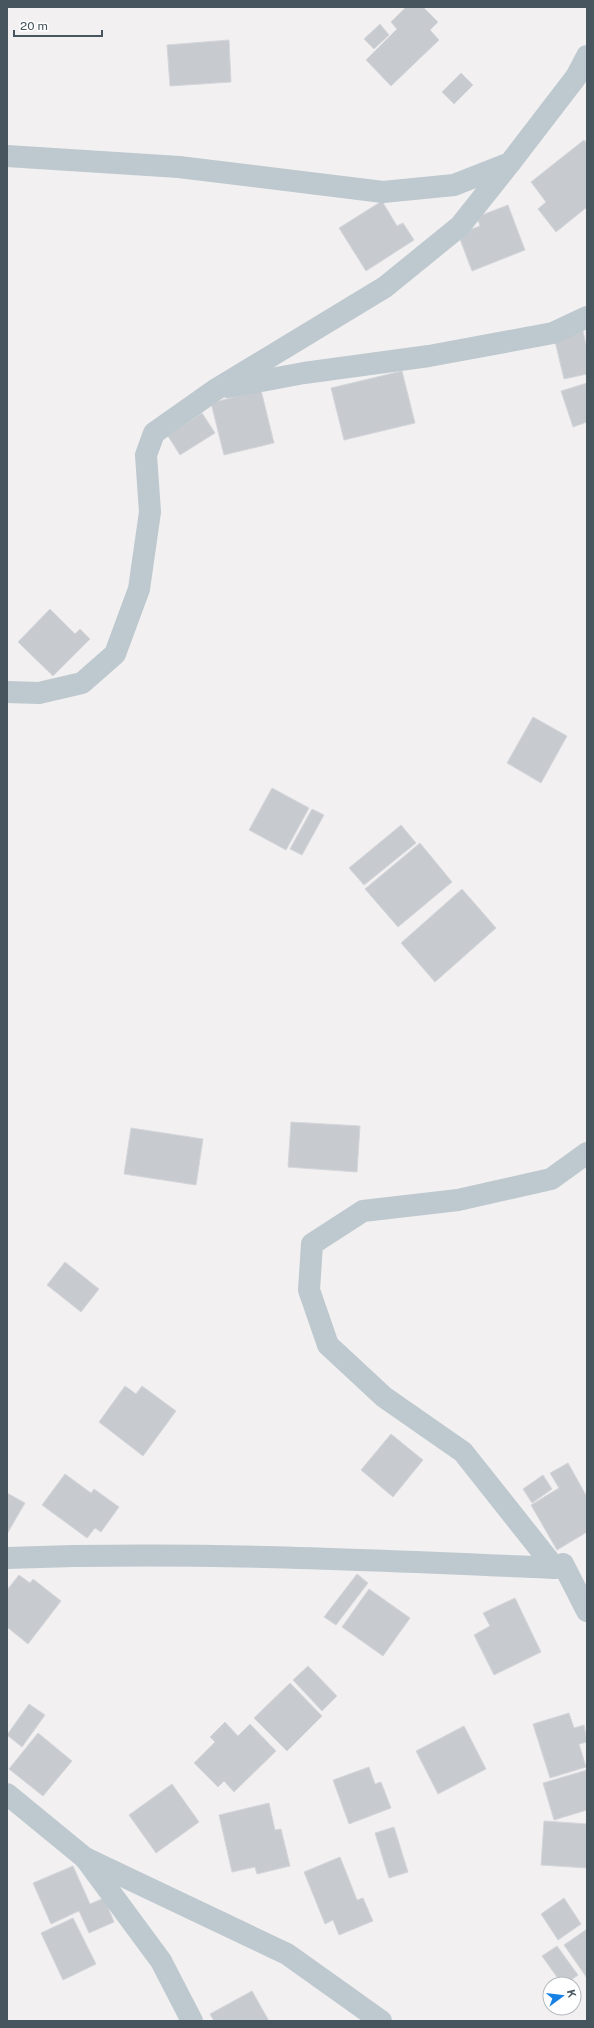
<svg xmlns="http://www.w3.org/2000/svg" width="594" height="2028" font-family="'Public Sans',sans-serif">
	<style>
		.building { fill: #c7cbcf; stroke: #d4d6db }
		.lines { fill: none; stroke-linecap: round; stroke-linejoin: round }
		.minor { stroke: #bdc8cf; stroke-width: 22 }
	</style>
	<rect width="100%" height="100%" fill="#f2f0f0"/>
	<g class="building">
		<path d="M406,7H423L438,22L430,30L439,40L391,86L366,60L397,29L391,22Z"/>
		<path d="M380,24L389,35L374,49L364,39Z"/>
		<path d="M229,40L231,82L170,86L167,45Z"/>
		<path d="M461,73L473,85L454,104L442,92Z"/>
		<path d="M584,140L587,144V207L556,232L538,209L546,202L531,182Z"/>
		<path d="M382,201L397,226L403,223L414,240L366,271L339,228Z"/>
		<path d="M508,205L525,250L472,271L458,234L480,226L477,217Z"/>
		<path d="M583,331L587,349V374L564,379L554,337Z"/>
		<path d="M402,371L415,423L344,440L331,388Z"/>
		<path d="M587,383V422L573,427L561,391Z"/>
		<path d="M261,390L274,443L224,455L211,403Z"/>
		<path d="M202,413L215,433L180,455L168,436Z"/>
		<path d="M50,609L75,634L80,629L90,639L53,676L18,642Z"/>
		<path d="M533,717L567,736L541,783L507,763Z"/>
		<path d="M272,788L309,808L286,850L249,830Z"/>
		<path d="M312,809L324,815L302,855L290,849Z"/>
		<path d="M401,825L416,843L364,885L349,868Z"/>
		<path d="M420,843L452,882L398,927L365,889Z"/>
		<path d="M462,889L496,928L435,982L401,943Z"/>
		<path d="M291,1122L360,1126L357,1172L288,1167Z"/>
		<path d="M131,1128L203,1139L196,1185L124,1174Z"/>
		<path d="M65,1262L99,1289L81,1312L47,1285Z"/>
		<path d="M125,1386L136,1394L142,1386L176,1411L143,1456L99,1422Z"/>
		<path d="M391,1434L423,1460L393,1497L361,1470Z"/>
		<path d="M568,1463L587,1497V1532L557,1550L531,1505L559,1488L550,1473Z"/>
		<path d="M65,1474L91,1493L94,1489L119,1507L101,1532L95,1528L87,1538L42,1505Z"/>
		<path d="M543,1475L552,1489L532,1503L523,1489Z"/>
		<path d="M7,1493L25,1503L7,1534Z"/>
		<path d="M357,1574L368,1583L336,1625L324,1617Z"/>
		<path d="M19,1575L30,1583L33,1579L61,1601L28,1644L7,1627V1590Z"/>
		<path d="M369,1589L410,1618L383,1656L342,1627Z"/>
		<path d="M515,1598L541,1652L494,1675L474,1635L490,1626L483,1613Z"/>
		<path d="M308,1666L337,1696L322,1711L293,1680Z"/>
		<path d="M290,1683L322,1716L287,1751L254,1718Z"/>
		<path d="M29,1704L45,1715L22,1747L7,1735Z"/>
		<path d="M569,1713L574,1728L584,1725L587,1742L579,1744L586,1767L550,1778L533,1724Z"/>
		<path d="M225,1722L238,1736L250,1724L276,1751L234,1792L224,1781L218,1787L194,1763L215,1742L210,1737Z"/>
		<path d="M464,1726L486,1769L438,1794L416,1751Z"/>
		<path d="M38,1733L72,1761L43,1796L9,1769Z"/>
		<path d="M369,1767L375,1784L381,1782L391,1808L349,1824L333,1780Z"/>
		<path d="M587,1770V1810L554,1820L543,1783Z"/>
		<path d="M172,1784L199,1822L156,1853L129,1815Z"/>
		<path d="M269,1803L275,1830L281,1829L290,1866L257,1874L255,1867L232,1872L219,1815Z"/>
		<path d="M544,1821L587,1824V1868L541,1865Z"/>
		<path d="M394,1827L408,1872L389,1878L375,1833Z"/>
		<path d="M340,1857L357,1900L363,1898L373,1921L339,1935L333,1920L325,1924L304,1872Z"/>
		<path d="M73,1866L90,1904L104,1898L114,1922L89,1933L79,1911L51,1924L33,1883Z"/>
		<path d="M564,1898L581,1924L558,1940L541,1914Z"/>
		<path d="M73,1918L96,1964L63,1980L41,1933Z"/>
		<path d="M587,1929V1978L564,1945Z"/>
		<path d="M557,1946L578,1975L566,1984H562L542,1956Z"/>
		<path d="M252,1991L269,2021H214L210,2014Z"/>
	</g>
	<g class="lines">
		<g class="minor">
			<path d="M7,156L179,167L383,192L454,185L510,163L576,77L587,56"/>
			<path d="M228,387L304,373L429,356L553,333L587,317"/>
			<path d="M7,692L39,693L82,683L115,654L139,589L150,512L146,455L154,433L215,390L385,287L460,226L510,163"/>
			<path d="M587,1153L551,1179L458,1200L363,1211L312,1244L309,1290L328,1345L384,1397L463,1452L555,1568L563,1564L587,1611"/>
			<path d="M7,1558C189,1551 372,1560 555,1568"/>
			<path d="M7,1794L85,1858L161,1961L192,2021"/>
			<path d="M85,1858L287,1954L381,2021"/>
		</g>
	</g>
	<rect width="594" height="2028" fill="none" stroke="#47555e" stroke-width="16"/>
	<g transform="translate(562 1996) rotate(75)"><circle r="19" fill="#ffffff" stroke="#b5bbbf"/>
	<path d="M0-3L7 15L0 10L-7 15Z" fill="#1781e5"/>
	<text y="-6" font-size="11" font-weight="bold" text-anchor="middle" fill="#47555e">K</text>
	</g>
	<path d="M14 30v6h88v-6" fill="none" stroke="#47555e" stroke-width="2"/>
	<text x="20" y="30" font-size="12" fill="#47555e" stroke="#ffffff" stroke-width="3" paint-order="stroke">20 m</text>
</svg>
